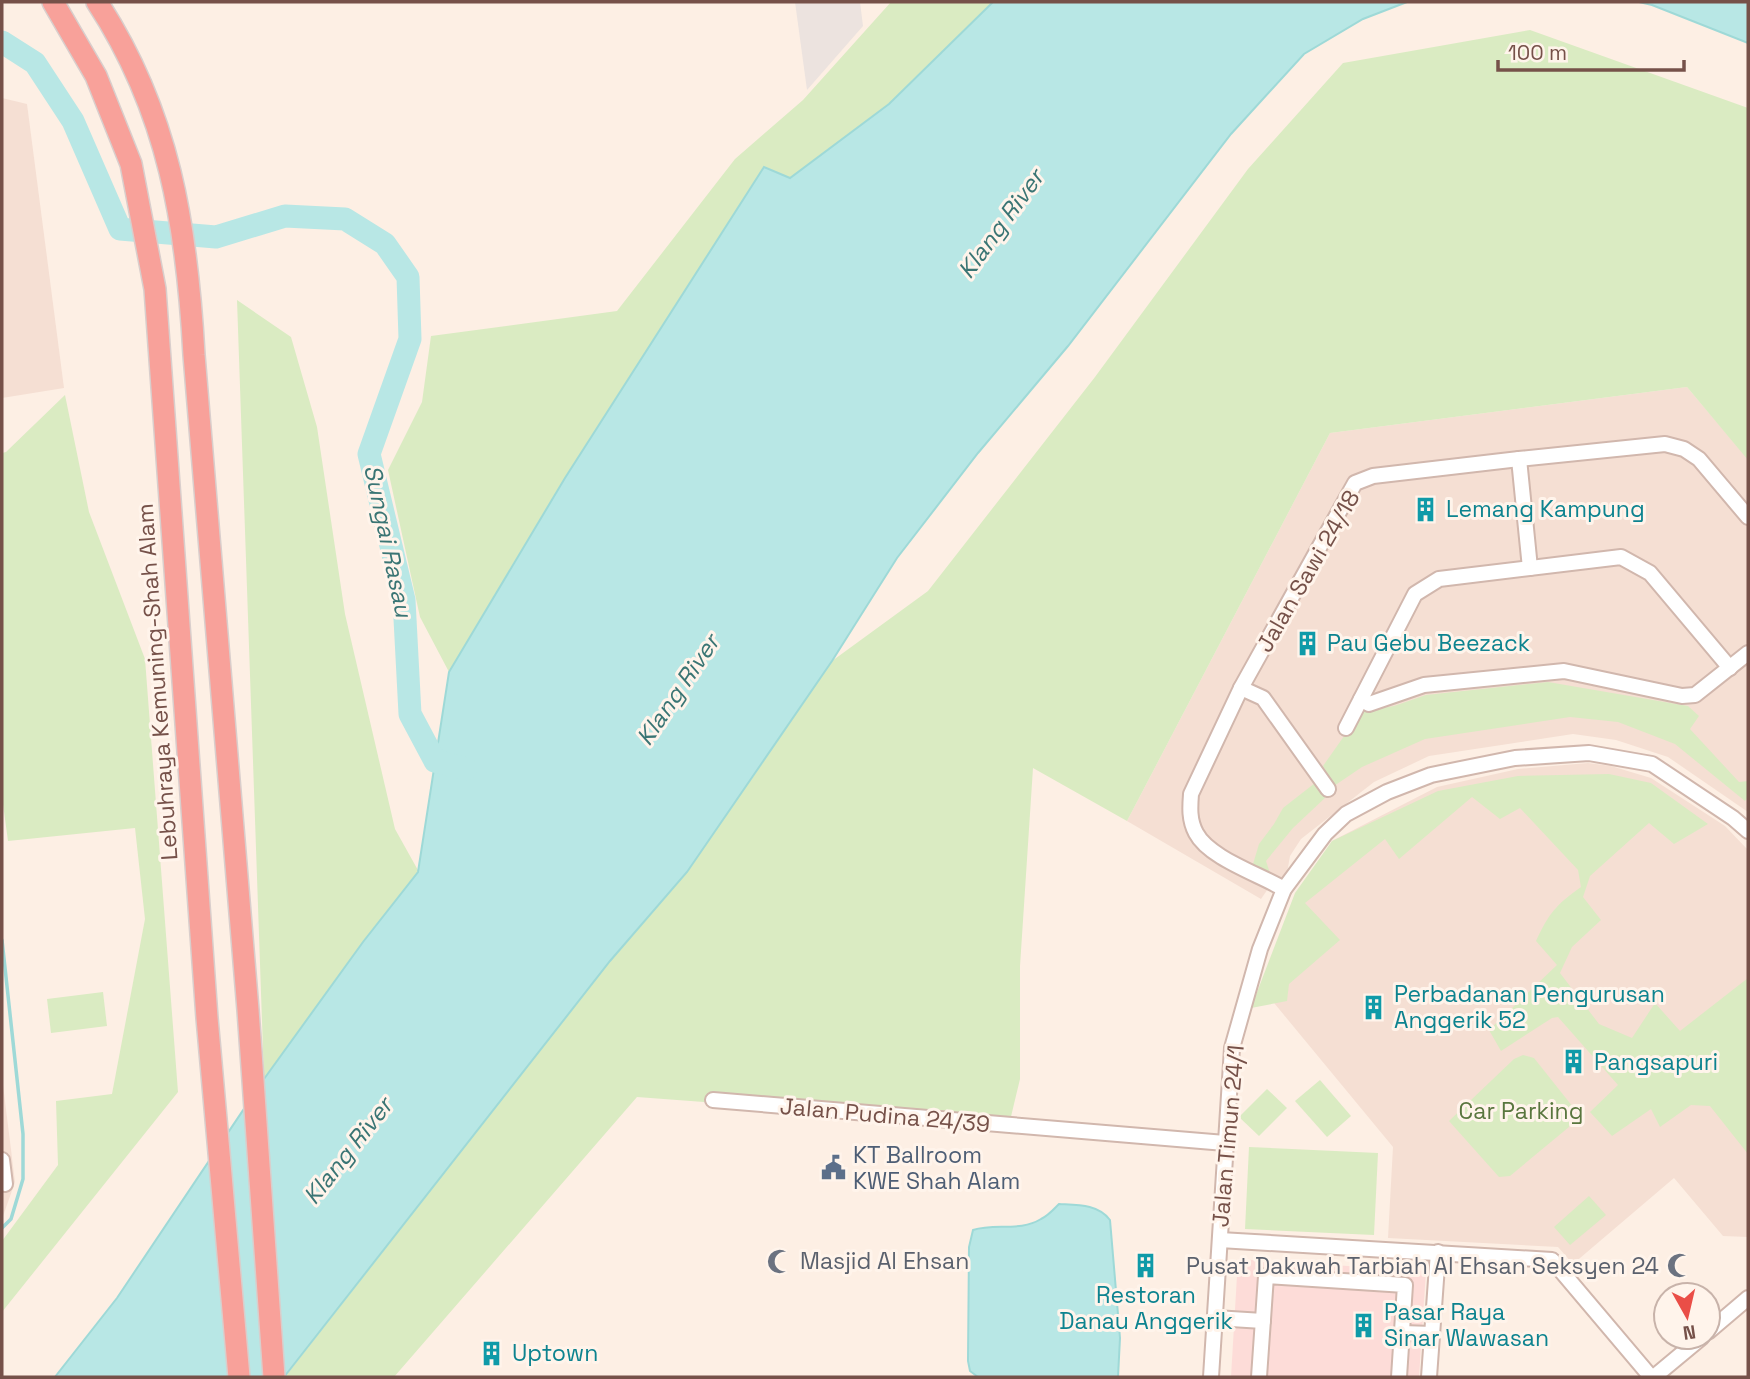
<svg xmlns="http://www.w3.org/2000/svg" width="1750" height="1379" font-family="'Space Grotesk',sans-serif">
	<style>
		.residential { fill: #f5dfd3 }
		.commercial { fill: #fddcd8 }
		.industrial { fill: #ece3df }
		.green { fill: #daebc2 }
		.water { fill: #b8e7e5; stroke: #9ed9d7; stroke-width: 2 }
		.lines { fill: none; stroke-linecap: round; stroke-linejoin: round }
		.stream { stroke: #9ed9d7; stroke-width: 3.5 }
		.river { stroke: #b8e7e5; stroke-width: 23 }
		.minor-casing { stroke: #d1b7ad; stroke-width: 18 }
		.highway-casing { stroke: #d9cecc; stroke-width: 24 }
		.minor { stroke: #fff; stroke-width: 14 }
		.highway { stroke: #f8a19a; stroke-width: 21 }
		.labels { text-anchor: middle; stroke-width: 6; stroke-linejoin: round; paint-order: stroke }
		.culture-label { font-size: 23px; fill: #0d838f; stroke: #fff4eb; text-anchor: start }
		.street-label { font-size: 23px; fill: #765149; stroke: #fff4eb }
		.park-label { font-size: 23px; fill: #59763e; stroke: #fff4eb }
		.service-label { font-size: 23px; fill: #4e5e75; stroke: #fff4eb; text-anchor: start }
		.worship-label { font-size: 23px; fill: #5b616d; stroke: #fff4eb; text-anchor: start }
		.water-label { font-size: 24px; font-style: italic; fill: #3a7574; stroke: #fff4eb }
	</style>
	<rect width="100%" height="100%" fill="#fdefe4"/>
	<g class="residential">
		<path d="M2,98L27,104L64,388L2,398Z"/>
		<path d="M1687,387L1748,459V812L1668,757L1616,740L1573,734L1429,756L1374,782L1301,839L1290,856L1284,889L1272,883L1261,899L1127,821L1330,433Z"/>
		<path d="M1588,763L1611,766L1651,778L1725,826L1748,850V1237L1723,1236L1674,1178L1573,1264L1558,1247L1388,1238L1393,1147L1260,986L1332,841L1437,787L1518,769Z"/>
		<path d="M2,1077L15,1182L2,1219Z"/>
	</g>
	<path class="commercial" d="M1238,1259L1426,1271L1419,1377H1231Z"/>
	<path class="industrial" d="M795,2H860L863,26L807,90Z"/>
	<g class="green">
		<path d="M891,2H993L889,104L790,178L764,168L565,478L449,672L420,617L388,470L422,402L431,336L617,311L735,159L803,100Z"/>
		<path d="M1530,30L1748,108V460L1687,387L1330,433L1127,821L1033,768L1020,966V1079L1009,1125L637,1097L394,1377H285L751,780L832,661L928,591L1095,377L1248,169L1343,63Z"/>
		<path d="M237,300L291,337L317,427L345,614L395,829L419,872L363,942L264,1079Z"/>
		<path d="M65,395L89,512L145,659L178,1092L2,1312V1241L58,1165L56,1101L112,1094L145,919L135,828L8,841L2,797V453L6,452Z"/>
		<path d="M1548,682L1688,706L1699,716L1690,729L1739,782L1748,781V797L1745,801L1675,744L1618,722L1570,717L1425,739L1362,767L1334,786L1323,766L1361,712L1394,706L1426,695Z"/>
		<path d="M1609,774L1651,783L1708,824L1674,844L1649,823L1590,876L1583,897L1601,920L1572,947L1560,973L1599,1024L1632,1038L1655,1003L1680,1031L1748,978V1154L1710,1106L1691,1105L1660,1127L1651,1109L1612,1136L1590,1112L1618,1085L1558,1017L1552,1018L1501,1051L1489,1030L1557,965L1536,941C1549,913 1556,905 1581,887L1578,870L1520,808L1500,819L1472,797L1399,859L1385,839L1305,903L1340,940L1289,984L1287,1001L1251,1008L1295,893L1332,841L1438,791L1518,776Z"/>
		<path d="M1315,783L1326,797L1293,828L1266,861L1271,876L1253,864L1259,844L1274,824L1283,808Z"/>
		<path d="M103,992L107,1026L51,1033L47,999Z"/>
		<path d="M1523,1055L1534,1058L1573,1107L1572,1118L1569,1127L1510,1176L1499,1177L1449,1121L1514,1059Z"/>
		<path d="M1320,1080L1351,1116L1327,1137L1295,1101Z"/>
		<path d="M1267,1089L1287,1108L1259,1136L1239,1117Z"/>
		<path d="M1249,1147L1378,1153L1374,1235L1245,1229Z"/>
		<path d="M1589,1196L1606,1215L1570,1245L1554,1227Z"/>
	</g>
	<g class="water">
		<path d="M993,2H1407L1363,19L1304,54L1231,134L1068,346L978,453L897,558L832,661L687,872L610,961L284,1377H55L117,1298L264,1079L363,942L418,872L449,672L565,478L764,167L790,178L889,104Z"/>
		<path d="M1639,2H1748V43L1652,5Z"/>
		<path d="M1059,1204C1077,1205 1098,1204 1110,1220L1120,1338L1118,1377H978L970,1371L968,1361L969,1247L973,1230C995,1223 1020,1232 1041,1219C1048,1216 1054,1209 1059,1204Z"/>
	</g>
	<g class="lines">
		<path class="stream" d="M2,940L23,1134V1179L11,1219L2,1228"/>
		<path class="river" d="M2,42L35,63L73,121L120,229L216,237L285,216L345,219L385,244L408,277L410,339L369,454L404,600L410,714L435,761L466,769"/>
		<defs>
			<g id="minor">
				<path d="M1519,459L1530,568"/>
				<path d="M1241,688L1263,698L1328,789"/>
				<path d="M1361,699L1369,704L1424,685L1564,671L1682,696L1695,695L1748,653"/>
				<path d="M1346,728L1415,594L1439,579L1621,557L1650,573L1730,668"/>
				<path d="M1284,889C1259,874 1209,858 1196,833C1189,820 1190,807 1191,794L1241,688L1355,483L1373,476L1519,459L1665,444L1684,449L1699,459L1748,517"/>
				<path d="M713,1100L1225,1143"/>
				<path d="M2,1160L5,1184"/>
				<path d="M1220,1240L1552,1260L1651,1377"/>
				<path d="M1215,1318L1263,1321"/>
				<path d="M1708,1332L1748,1298"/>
				<path d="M1402,1333L1432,1334"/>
				<path d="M1211,1377L1232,1048L1260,949L1284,889L1325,834L1346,814L1387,792L1431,775L1515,758L1589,753L1652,764L1733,818L1748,831"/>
				<path d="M1259,1377L1266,1276L1405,1285L1399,1377"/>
				<path d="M1429,1377L1438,1252"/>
				<path d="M1654,1377L1702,1337"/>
			</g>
			<g id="highway">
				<path d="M53,2L96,76L131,164L155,289L207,1018L239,1377"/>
				<path d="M97,2C169,112 187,226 194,355L248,1010L274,1377"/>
			</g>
		</defs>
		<use href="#minor" class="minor-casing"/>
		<use href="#highway" class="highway-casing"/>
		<use href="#minor" class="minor"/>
		<use href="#highway" class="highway"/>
	</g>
	<defs>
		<symbol id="building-bare" viewBox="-9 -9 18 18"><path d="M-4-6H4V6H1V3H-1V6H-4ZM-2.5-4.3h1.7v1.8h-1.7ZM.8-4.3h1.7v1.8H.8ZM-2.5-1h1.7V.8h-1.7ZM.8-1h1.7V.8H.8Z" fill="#0f9aa8" stroke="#fff4eb" stroke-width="2.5" paint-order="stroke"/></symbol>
		<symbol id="civic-bare" viewBox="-9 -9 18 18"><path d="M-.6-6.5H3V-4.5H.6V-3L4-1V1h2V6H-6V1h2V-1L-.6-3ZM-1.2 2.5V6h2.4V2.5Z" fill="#5c6f8a" stroke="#fff4eb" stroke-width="2.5" paint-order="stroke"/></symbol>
		<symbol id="mosque-bare" viewBox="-9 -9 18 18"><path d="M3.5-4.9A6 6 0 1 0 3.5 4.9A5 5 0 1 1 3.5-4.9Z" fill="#6b7280" stroke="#fff4eb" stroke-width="2.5" paint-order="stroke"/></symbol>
	</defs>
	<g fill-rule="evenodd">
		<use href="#building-bare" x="1408" y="492" width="35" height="35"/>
		<use href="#building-bare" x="1290" y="626" width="35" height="35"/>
		<use href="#building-bare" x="1356" y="990" width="35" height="35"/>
		<use href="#building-bare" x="1556" y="1044" width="35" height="35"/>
		<use href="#civic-bare" x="816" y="1150" width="35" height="35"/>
		<use href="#mosque-bare" x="762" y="1244" width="35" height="35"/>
		<use href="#building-bare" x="1128" y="1248" width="35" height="35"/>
		<use href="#mosque-bare" x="1662" y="1248" width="35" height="35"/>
		<use href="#building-bare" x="1346" y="1308" width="35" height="35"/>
		<use href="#building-bare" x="474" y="1336" width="35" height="35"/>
	</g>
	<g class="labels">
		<g class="culture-label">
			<text x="1446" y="517">Lemang Kampung</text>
			<text x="1327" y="651">Pau Gebu Beezack</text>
			<text x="1394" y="1002">Perbadanan Pengurusan<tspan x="1394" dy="26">Anggerik 52</tspan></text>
			<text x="1594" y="1070">Pangsapuri</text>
			<text x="1146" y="1303" text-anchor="middle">Restoran<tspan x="1146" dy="26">Danau Anggerik</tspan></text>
			<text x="1384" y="1320">Pasar Raya<tspan x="1384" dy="26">Sinar Wawasan</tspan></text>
			<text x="512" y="1361">Uptown</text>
		</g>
		<g class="street-label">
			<text transform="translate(1308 571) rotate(-60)" y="8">Jalan Sawi 24/18</text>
			<text transform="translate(157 682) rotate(-94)" y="8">Lebuhraya Kemuning-Shah Alam</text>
			<text transform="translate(885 1115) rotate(5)" y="8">Jalan Pudina 24/39</text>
			<text transform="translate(1228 1136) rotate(-85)" y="8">Jalan Timun 24/1</text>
		</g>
		<g class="park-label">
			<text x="1521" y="1119">Car Parking</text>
		</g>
		<g class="service-label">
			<text x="853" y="1163">KT Ballroom<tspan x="853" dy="26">KWE Shah Alam</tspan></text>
		</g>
		<g class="worship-label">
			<text x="800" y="1269">Masjid Al Ehsan</text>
			<text x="1659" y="1274" text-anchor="end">Pusat Dakwah Tarbiah Al Ehsan Seksyen 24</text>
		</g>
		<g class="water-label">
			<text transform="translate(1001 224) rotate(-54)" y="8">Klang River</text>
			<text transform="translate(388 541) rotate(78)" y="8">Sungai Rasau</text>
			<text transform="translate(678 690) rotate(-56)" y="8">Klang River</text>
			<text transform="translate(348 1151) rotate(-52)" y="8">Klang River</text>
		</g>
	</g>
	<rect width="1750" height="1379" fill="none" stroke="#765149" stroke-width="7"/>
	<g transform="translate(1687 1316) rotate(172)"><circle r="33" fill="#fff4eb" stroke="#c8b3aa" stroke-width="2"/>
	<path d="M0-5L12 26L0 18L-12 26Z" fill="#ea4e47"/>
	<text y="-10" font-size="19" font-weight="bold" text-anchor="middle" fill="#765149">N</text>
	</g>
	<path d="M1498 60v10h186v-10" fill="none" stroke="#765149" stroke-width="3.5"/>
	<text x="1508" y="60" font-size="21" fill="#765149" stroke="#fff4eb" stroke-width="5" paint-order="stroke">100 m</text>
</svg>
